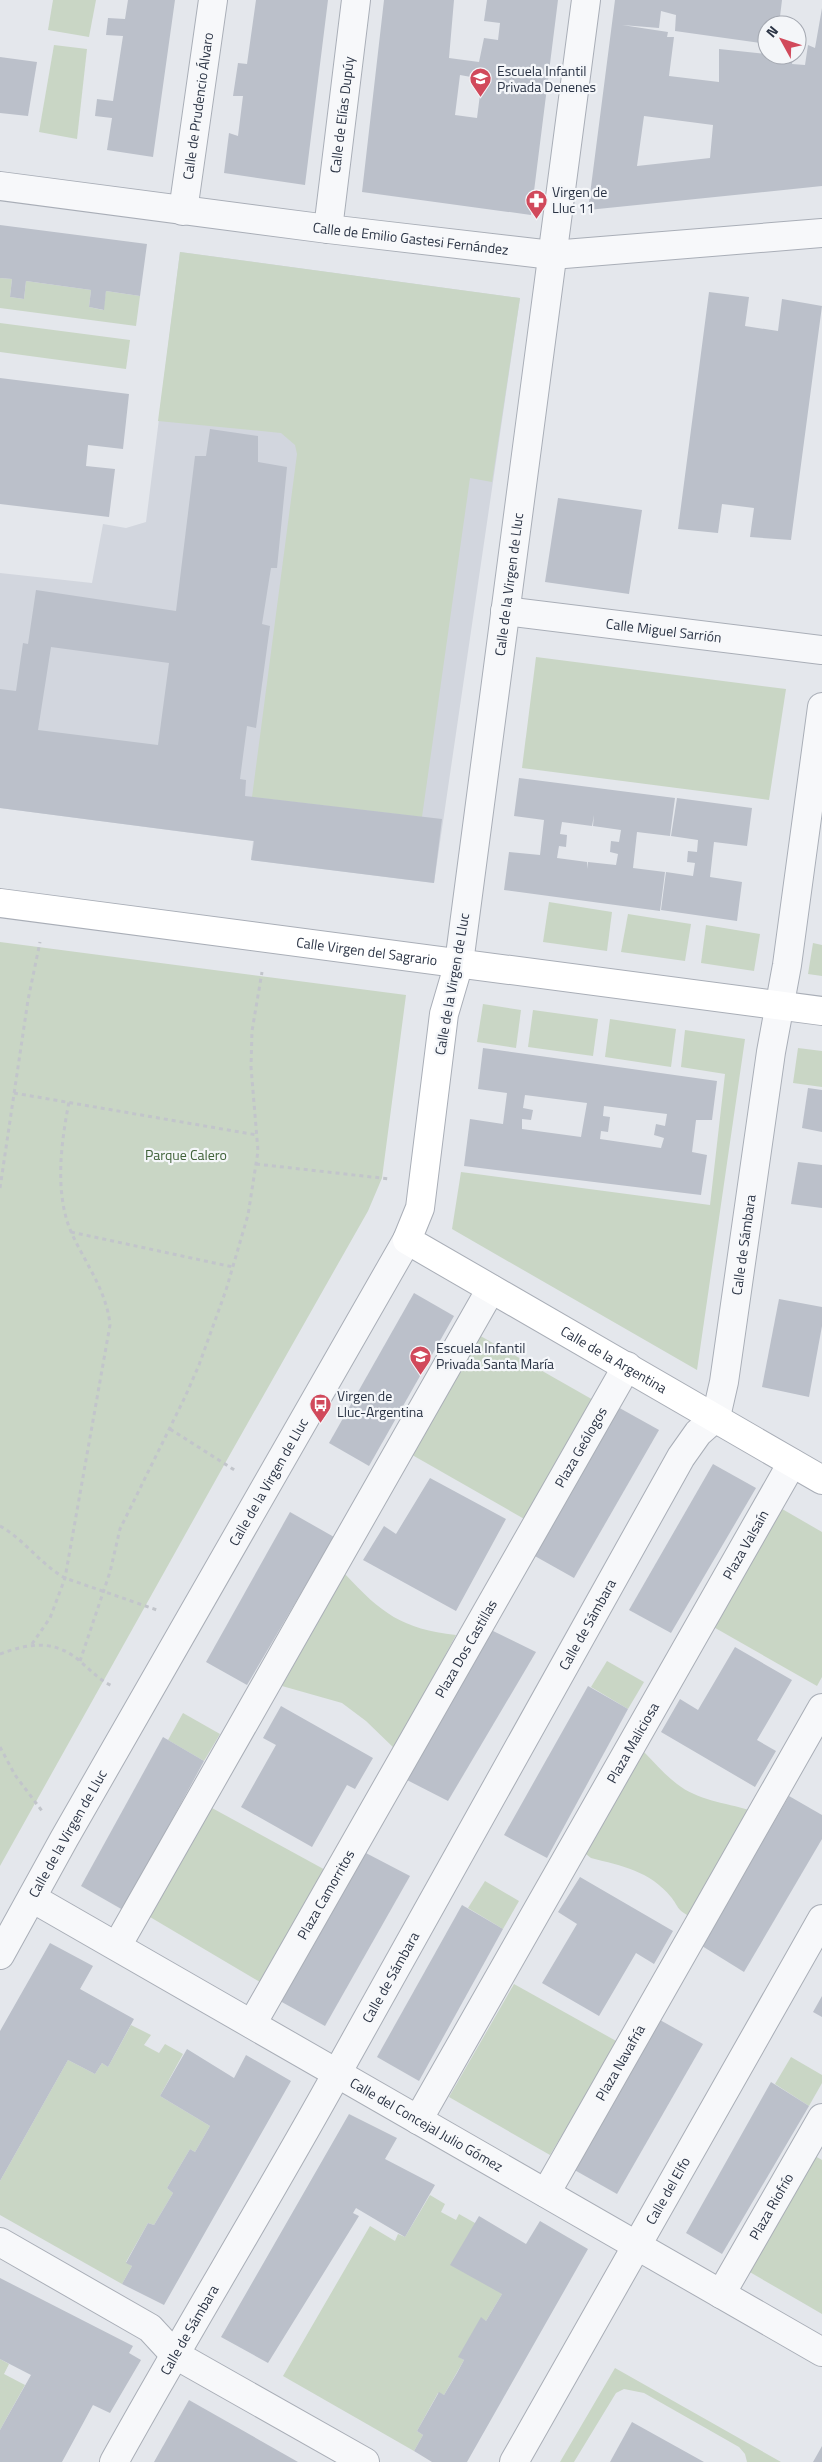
<svg xmlns="http://www.w3.org/2000/svg" width="822" height="2462" font-family="'Titillium Web',sans-serif">
	<style>
		.built { fill: #d2d6de }
		.green { fill: #c9d6c5 }
		.building { fill: #bbc0ca; fill-rule: evenodd }
		.lines { fill: none; stroke-linecap: round; stroke-linejoin: round }
		.street-casing { stroke: #a9aeb7; stroke-width: 30 }
		.secondary-casing { stroke: #a9aeb7; stroke-width: 30 }
		.path { stroke: #c2c5cb; stroke-width: 3; stroke-dasharray: 4 4; stroke-linecap: butt }
		.street { stroke: #f7f8fa; stroke-width: 28 }
		.secondary { stroke: #fff; stroke-width: 28 }
		.labels { text-anchor: middle; stroke-width: 4.5; stroke-linejoin: round; paint-order: stroke }
		.poi-label { font-size: 14px; fill: #2b3445; stroke: #f4f6f9; text-anchor: start }
		.street-label { font-size: 14px; fill: #2b3445; stroke: #f4f6f9 }
		.park-label { font-size: 14px; fill: #3f6138; stroke: #f4f6f9 }
	</style>
	<rect width="100%" height="100%" fill="#e4e7ec"/>
	<path class="built" d="M180,252L520,298L434,883L251,860L253,841L0,808V573L92,583L103,524L126,528L146,522Z"/>
	<g class="green">
		<path d="M53,0H96L89,37L48,30Z"/>
		<path d="M54,45L87,49L77,139L39,132Z"/>
		<path d="M180,252L520,298L492,482L470,478L422,817L252,797L297,454L295,445L281,433L158,421Z"/>
		<path d="M0,278L12,279L10,297L24,299L26,281L91,290L89,307L103,310L106,291L140,296L136,326L0,308Z"/>
		<path d="M0,323L130,340L126,369L0,352Z"/>
		<path d="M536,657L786,689L769,800L522,768Z"/>
		<path d="M549,902L612,912L607,951L543,942Z"/>
		<path d="M628,914L691,924L685,961L621,952Z"/>
		<path d="M706,925L760,934L754,971L701,963Z"/>
		<path d="M0,942L406,995L382,1178L368,1211L228,1458L0,1866Z"/>
		<path d="M813,943L822,945V976L808,974Z"/>
		<path d="M483,1004L521,1010L516,1048L477,1042Z"/>
		<path d="M533,1010L598,1019L593,1056L528,1047Z"/>
		<path d="M610,1019L676,1029L671,1067L605,1057Z"/>
		<path d="M685,1030L745,1039L697,1370L452,1229L461,1172L710,1205L725,1074L681,1067Z"/>
		<path d="M798,1048L822,1051V1087L793,1083Z"/>
		<path d="M477,1334L595,1401L526,1520L407,1452Z"/>
		<path d="M777,1506L822,1532V1677L817,1686L710,1625Z"/>
		<path d="M345,1574C381,1613 402,1629 456,1635L395,1749L366,1721L342,1703L282,1686Z"/>
		<path d="M607,1661L644,1682L628,1709L591,1687Z"/>
		<path d="M183,1713L220,1734L204,1761L168,1740Z"/>
		<path d="M644,1752C655,1763 665,1775 677,1784C697,1800 726,1803 749,1810L689,1916C676,1909 679,1907 671,1897C650,1871 622,1866 591,1858L586,1854Z"/>
		<path d="M212,1808L329,1872L265,1985L150,1917Z"/>
		<path d="M485,1881L519,1901L503,1929L468,1908Z"/>
		<path d="M514,1984L618,2042L550,2155L449,2097Z"/>
		<path d="M131,2025L151,2035L144,2045L159,2053L165,2044L183,2054L160,2096L210,2126L195,2152L190,2149L167,2188L173,2193L154,2225L148,2223L126,2262L132,2266L122,2284L0,2215V2181L68,2060L95,2074L102,2063L108,2067Z"/>
		<path d="M791,2057L822,2075V2083L809,2106L775,2084Z"/>
		<path d="M815,2156L822,2160V2314L748,2271Z"/>
		<path d="M430,2195L445,2204L441,2212L456,2220L459,2214L475,2223L502,2294L486,2321L481,2318L459,2357L464,2360L444,2395L438,2393L417,2431L423,2435L414,2451L283,2376L370,2226L395,2241L398,2234L405,2237Z"/>
		<path d="M0,2359L9,2364L4,2374L25,2385L0,2430Z"/>
		<path d="M615,2368L781,2462H747L745,2454L739,2447L644,2393L624,2389L616,2393L574,2462H560Z"/>
	</g>
	<g class="building">
		<path d="M128,0H175L153,157L107,150L112,118L95,116L97,99L113,101L123,36L106,35L108,18L125,19Z"/>
		<path d="M256,0H328L305,185L224,173L229,133L238,136L243,96H233L238,63L247,64Z"/>
		<path d="M384,0H454L449,58L479,62L484,38L498,40L500,23L484,21L487,0H558L531,215L362,192ZM460,75L482,79L477,118L455,115Z"/>
		<path d="M615,0H782L779,25H767V44L675,31L676,15L661,11L659,28L622,25L668,32L667,37H674L669,76L719,82V49L793,57L792,64L805,65L808,45L815,48L822,8V186L588,210ZM644,116L713,125L710,158L637,166Z"/>
		<path d="M0,57L37,62L28,116L0,113Z"/>
		<path d="M0,225L147,244L140,296L106,291L104,310L89,307L91,290L26,281L24,299L10,297L12,279L0,278Z"/>
		<path d="M709,292L749,297L745,326L778,331L782,299L822,306L791,540L750,537L754,508L722,504L718,533L678,529Z"/>
		<path d="M0,378L129,394L123,449L88,445L86,466L115,469L109,517L0,504Z"/>
		<path d="M210,429L258,436V462L287,467L277,568H271L262,624L270,626L256,728L247,726L240,779L246,780L245,796L442,819L434,883L251,860L254,841L0,808V689L16,691L23,643L28,644L36,590L176,611L195,456H206ZM51,647L169,663L158,745L38,730Z"/>
		<path d="M558,498L642,510L629,594L545,582Z"/>
		<path d="M519,778L675,798L670,836L637,832L633,868L665,872L660,911L504,890L509,852L540,855L544,820L514,816ZM594,815L593,826L621,830L619,842L611,841L610,852L618,854L616,865L588,862L587,869V862L557,858L559,846L566,847L567,835L560,834L562,822L592,826Z"/>
		<path d="M677,798L752,808L747,846L714,842L710,877L742,882L737,921L661,910L666,872L693,876L695,863L687,862L688,851L697,852L698,840L671,836Z"/>
		<path d="M483,1048L717,1081L712,1120H696L692,1152L707,1155L701,1195L464,1166L470,1119L503,1124L507,1093L478,1089ZM525,1095L587,1103L581,1137L522,1129V1119L531,1120L533,1110L523,1108ZM604,1106L667,1114L665,1126L656,1124L654,1135L664,1138L661,1148L600,1139L601,1131L608,1132L610,1117L603,1116Z"/>
		<path d="M808,1088L822,1090V1132L802,1128Z"/>
		<path d="M798,1162L822,1165V1208L791,1204Z"/>
		<path d="M414,1293L454,1316L369,1466L329,1443Z"/>
		<path d="M779,1299L822,1307V1326L809,1397L762,1387Z"/>
		<path d="M616,1406L659,1430L574,1578L533,1555Z"/>
		<path d="M713,1464L756,1488L671,1633L629,1610Z"/>
		<path d="M430,1478L506,1519L456,1611L363,1560L384,1526L396,1534Z"/>
		<path d="M290,1512L334,1537L247,1685L206,1662Z"/>
		<path d="M489,1629L536,1652L448,1801L405,1779Z"/>
		<path d="M735,1647L792,1680L757,1740L776,1751L755,1787L661,1732L680,1699L698,1710Z"/>
		<path d="M588,1686L628,1709L547,1858L504,1835Z"/>
		<path d="M281,1706L373,1758L355,1789L347,1785L312,1847L241,1807L276,1745L263,1738Z"/>
		<path d="M163,1737L204,1761L123,1910L81,1886Z"/>
		<path d="M789,1796L822,1815V1839L744,1972L702,1946Z"/>
		<path d="M364,1852L410,1876L325,2026L280,2001Z"/>
		<path d="M580,1877L673,1931L654,1964L636,1953L599,2016L542,1983L577,1924L558,1912Z"/>
		<path d="M462,1905L503,1929L419,2081L377,2057Z"/>
		<path d="M50,1943L93,1966L80,1989L134,2019L108,2067L102,2063L95,2074L68,2060L0,2181V2031Z"/>
		<path d="M822,1996V2017L813,2012Z"/>
		<path d="M660,2020L703,2044L617,2194L571,2168Z"/>
		<path d="M187,2049L234,2078L246,2055L291,2081L164,2305L122,2284L132,2266L126,2263L148,2223L154,2225L173,2193L167,2188L190,2149L195,2152L210,2126L160,2096Z"/>
		<path d="M771,2082L809,2106L722,2254L686,2233Z"/>
		<path d="M349,2114L397,2138L385,2159L435,2185L405,2237L356,2208L353,2213L359,2216L268,2363L221,2337Z"/>
		<path d="M479,2216L526,2244L540,2221L588,2249L467,2462H432L414,2451L423,2435L417,2431L439,2392L444,2395L457,2373L464,2360L458,2357L481,2317L486,2321L502,2294L450,2265Z"/>
		<path d="M0,2278L133,2346L129,2353L141,2360L110,2413L93,2405L62,2462H0V2430L31,2375L0,2359Z"/>
		<path d="M189,2400L298,2462H154Z"/>
		<path d="M632,2422L704,2462H610Z"/>
		<path d="M822,2446V2462H813Z"/>
	</g>
	<g class="lines">
		<defs>
			<g id="street">
				<path id="s1" d="M0,186L328,229L552,255L822,233"/>
				<path id="s2" d="M183,211L213,0"/>
				<path id="s3" d="M328,229L356,0"/>
				<path id="s4" d="M505,611L822,650"/>
				<path id="s5" d="M459,963L586,0"/>
				<path id="s6" d="M32,1898L822,2352"/>
				<path d="M117,1946L491,1289"/>
				<path id="s7" d="M0,1955L64,1839L407,1240"/>
				<path id="s8" d="M252,2024L627,1366"/>
				<path id="s9" d="M418,2120L792,1463"/>
				<path id="s10" d="M546,2193L822,1708"/>
				<path d="M0,2242L150,2328L174,2354L365,2462"/>
				<path id="s11" d="M721,2294L822,2118"/>
				<path id="s12" d="M114,2462C186,2332 264,2205 336,2075C451,1869 566,1663 681,1457L698,1433L716,1417L724,1382L771,1052L787,965L822,707"/>
				<path id="s13" d="M514,2462L822,1919"/>
			</g>
			<g id="secondary">
				<path id="s14" d="M0,903L822,1011"/>
				<path id="s15" d="M459,963L444,1014L420,1208L407,1240L822,1480"/>
			</g>
		</defs>
		<use href="#street" class="street-casing"/>
		<use href="#secondary" class="secondary-casing"/>
		<g class="path">
			<path d="M14,1093L257,1135"/>
			<path d="M256,1164L390,1179"/>
			<path d="M0,1188L28,1000L40,942"/>
			<path d="M71,1232L233,1267"/>
			<path d="M170,1429L236,1471"/>
			<path d="M0,1526C25,1540 40,1564 65,1578L157,1610"/>
			<path d="M32,1644L50,1618L65,1578L110,1325C107,1292 86,1264 72,1234C54,1194 61,1143 69,1102"/>
			<path d="M0,1654C30,1643 55,1639 81,1662C91,1671 100,1680 112,1686"/>
			<path d="M80,1661L110,1572L120,1529L185,1397L199,1365L226,1290L248,1215L258,1151L251,1067L252,1031L262,972"/>
			<path d="M0,1747L15,1775L42,1811"/>
		</g>
		<use href="#street" class="street"/>
		<use href="#secondary" class="secondary"/>
	</g>
	<defs>
		<symbol id="school-pin" viewBox="-11 -11 22 30"><path d="M0 17L-7.5 6A9.5 9.5 0 1 1 7.5 6Z" fill="#d1495b" stroke="#f4f6f9"/><path d="M0-5L7-2L0 1L-7-2ZM-4 1L0 2.5L4 1V4Q0 6-4 4Z" fill="#fff"/></symbol>
		<symbol id="pharmacy-pin" viewBox="-11 -11 22 30"><path d="M0 17L-7.5 6A9.5 9.5 0 1 1 7.5 6Z" fill="#d1495b" stroke="#f4f6f9"/><path d="M-2-6h4v4h4v4h-4v4h-4v-4h-4v-4h4Z" fill="#fff"/></symbol>
		<symbol id="bus-pin" viewBox="-11 -11 22 30"><path d="M0 17L-7.5 6A9.5 9.5 0 1 1 7.5 6Z" fill="#d1495b" stroke="#f4f6f9"/><path d="M-5-6H5V4H4V6H2V4H-2V6H-4V4H-5ZM-3.5-4V0h7V-4ZM-3.5 1.2v1.5H-2V1.2ZM2 1.2v1.5H3.5V1.2Z" fill="#fff"/></symbol>
	</defs>
	<g fill-rule="evenodd">
		<use href="#school-pin" x="468" y="66" width="25" height="34"/>
		<use href="#pharmacy-pin" x="524" y="188" width="25" height="34"/>
		<use href="#school-pin" x="408" y="1344" width="25" height="34"/>
		<use href="#bus-pin" x="308" y="1392" width="25" height="34"/>
	</g>
	<g class="labels">
		<g class="poi-label">
			<text x="497" y="76">Escuela Infantil<tspan x="497" dy="16">Privada Denenes</tspan></text>
			<text x="552" y="197">Virgen de<tspan x="552" dy="16">Lluc 11</tspan></text>
			<text x="436" y="1353">Escuela Infantil<tspan x="436" dy="16">Privada Santa María</tspan></text>
			<text x="337" y="1401">Virgen de<tspan x="337" dy="16">Lluc-Argentina</tspan></text>
		</g>
		<g class="street-label">
			<text dy="5" stroke="none"><textPath href="#s2" startOffset="106">Calle de Prudencio Álvaro</textPath></text>
			<text dy="5" stroke="none"><textPath href="#s3" startOffset="115">Calle de Elías Dupúy</textPath></text>
			<text dy="5" stroke="none"><textPath href="#s1" startOffset="414">Calle de Emilio Gastesi Fernández</textPath></text>
			<text dy="5" stroke="none"><textPath href="#s5" startOffset="382">Calle de la Virgen de Lluc</textPath></text>
			<text dy="5" stroke="none"><textPath href="#s4" startOffset="160">Calle Miguel Sarrión</textPath></text>
			<text dy="5" stroke="none"><textPath href="#s14" startOffset="370">Calle Virgen del Sagrario</textPath></text>
			<text transform="translate(452 984) rotate(-80)" y="5">Calle de la Virgen de Lluc</text>
			<text dy="5" stroke="none"><textPath href="#s12" startOffset="1382">Calle de Sámbara</textPath></text>
			<text dy="5" stroke="none"><textPath href="#s15" startOffset="522">Calle de la Argentina</textPath></text>
			<text dy="5" stroke="none"><textPath href="#s8" startOffset="664">Plaza Geólogos</textPath></text>
			<text dy="5" stroke="none"><textPath href="#s7" startOffset="544">Calle de la Virgen de Lluc</textPath></text>
			<text dy="5" stroke="none"><textPath href="#s9" startOffset="662">Plaza Valsaín</textPath></text>
			<text dy="5" stroke="none"><textPath href="#s12" startOffset="962">Calle de Sámbara</textPath></text>
			<text dy="5" stroke="none"><textPath href="#s8" startOffset="432">Plaza Dos Castillas</textPath></text>
			<text dy="5" stroke="none"><textPath href="#s9" startOffset="434">Plaza Maliciosa</textPath></text>
			<text dy="5" stroke="none"><textPath href="#s7" startOffset="139">Calle de la Virgen de Lluc</textPath></text>
			<text dy="5" stroke="none"><textPath href="#s8" startOffset="149">Plaza Camorritos</textPath></text>
			<text dy="5" stroke="none"><textPath href="#s12" startOffset="558">Calle de Sámbara</textPath></text>
			<text dy="5" stroke="none"><textPath href="#s10" startOffset="150">Plaza Navafría</textPath></text>
			<text dy="5" stroke="none"><textPath href="#s6" startOffset="455">Calle del Concejal Julio Gómez</textPath></text>
			<text dy="5" stroke="none"><textPath href="#s13" startOffset="312">Calle del Elfo</textPath></text>
			<text dy="5" stroke="none"><textPath href="#s11" startOffset="101">Plaza Riofrío</textPath></text>
			<text dy="5" stroke="none"><textPath href="#s12" startOffset="152">Calle de Sámbara</textPath></text>
		</g>
		<g class="park-label">
			<text x="186" y="1160">Parque Calero</text>
		</g>
	</g>
	<g transform="translate(782 40) rotate(310)"><circle r="24" fill="#f4f6f9" stroke="#a4a8b1"/>
	<path d="M0-4L9 19L0 12L-9 19Z" fill="#d1495b"/>
	<text y="-8" font-size="14" font-weight="bold" text-anchor="middle" fill="#2b3445">N</text>
	</g>
</svg>
